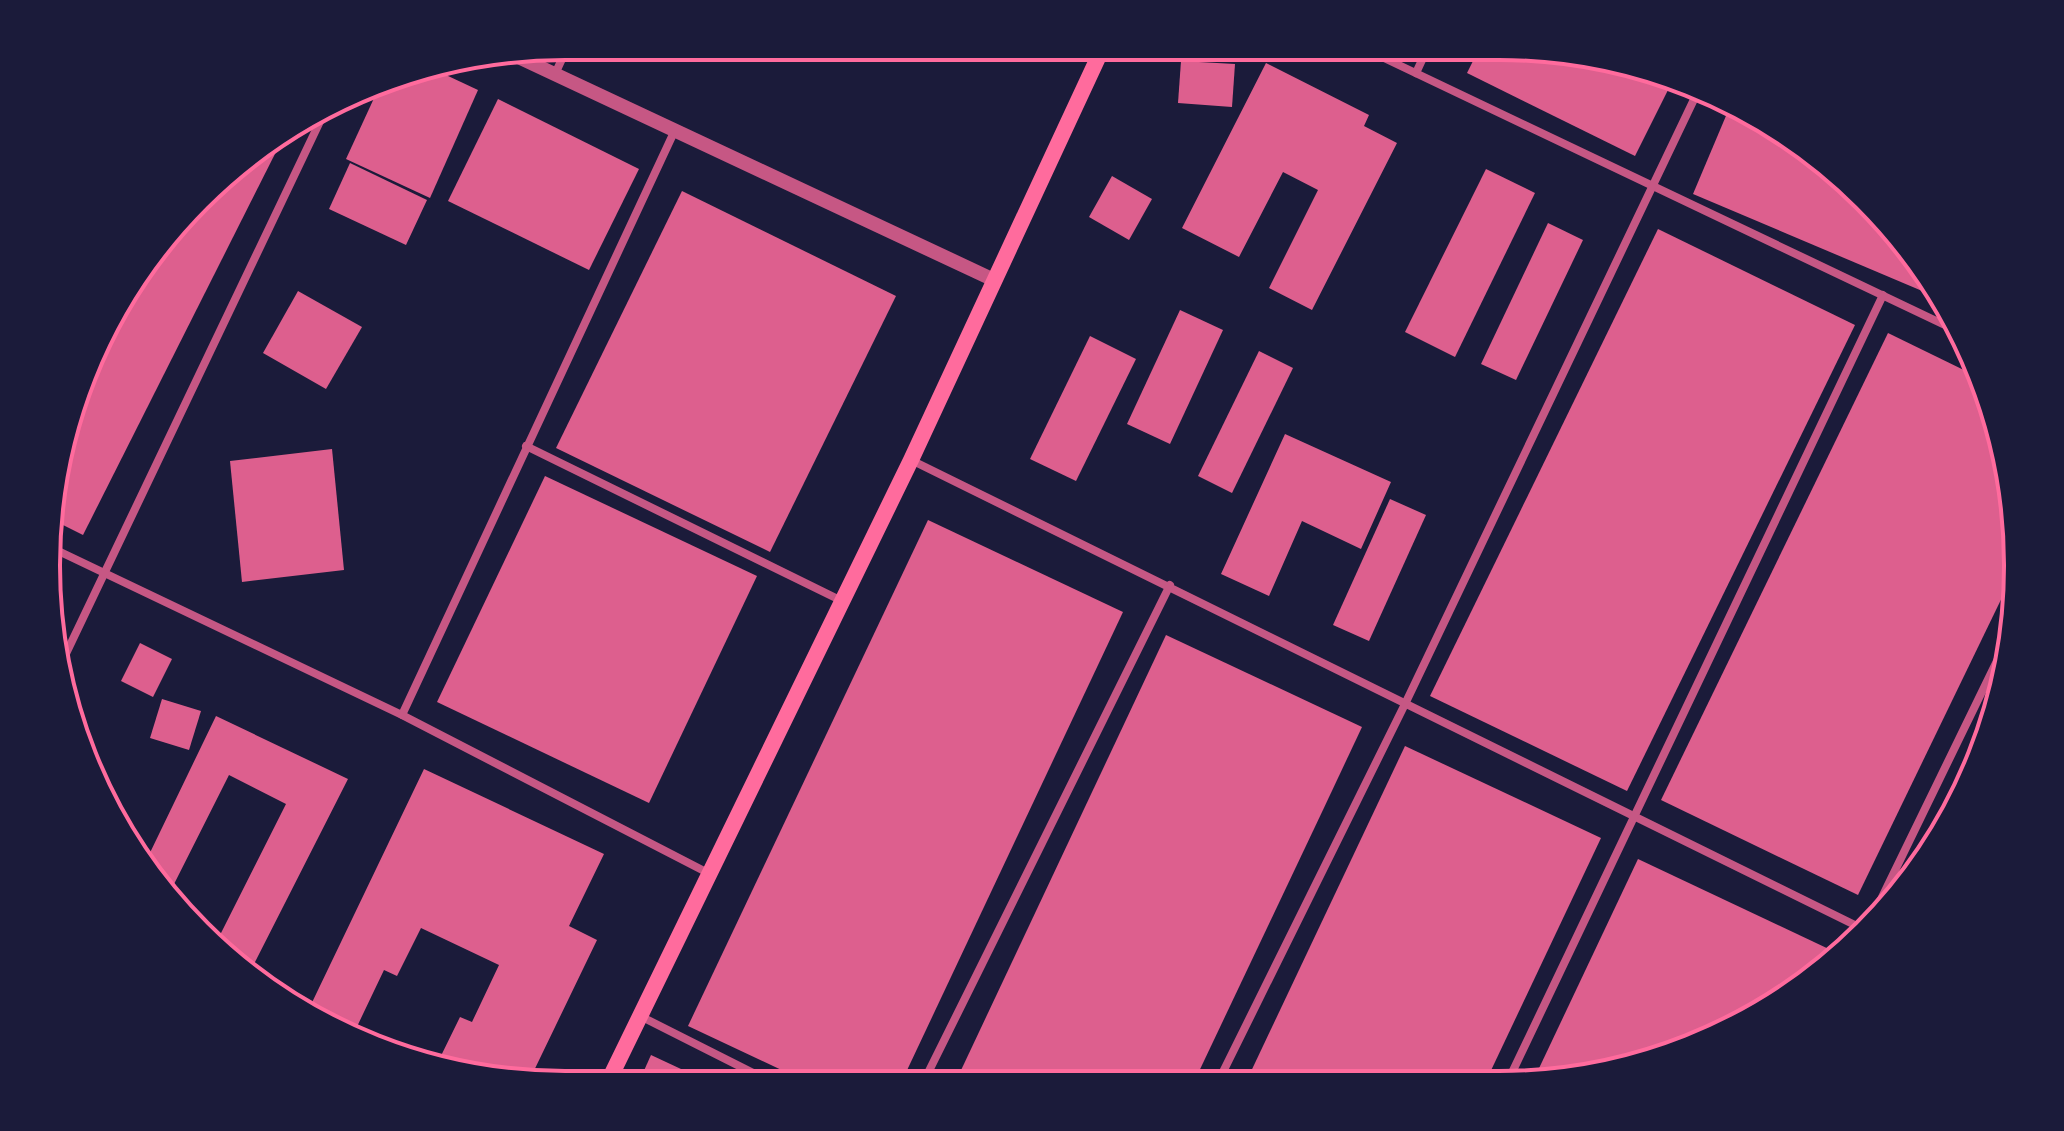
<svg xmlns="http://www.w3.org/2000/svg" width="2064" height="1131" font-family="'Varela Round',sans-serif">
	<style>
		.building { fill: #dd5f8e }
		.lines { fill: none; stroke-linecap: round; stroke-linejoin: round }
		.minor { stroke: #c65784; stroke-width: 8 }
		.tertiary { stroke: #c65784; stroke-width: 14 }
		.secondary { stroke: #ff6b9d; stroke-width: 16 }
		.rim { fill: none; stroke: #ff6b9d; stroke-width: 4 }
	</style>
	<rect width="100%" height="100%" fill="#1b1b3a"/>
	<g class="building">
		<path d="M1480,47H1532L1633,64L1673,80L1635,156L1467,73Z"/>
		<path d="M1181,61L1235,64L1232,107L1178,103Z"/>
		<path d="M1266,63L1369,115L1364,126L1397,143L1312,310L1269,288L1318,190L1283,172L1239,257L1182,228Z"/>
		<path d="M431,68L478,90L430,198L346,159L381,83L398,74Z"/>
		<path d="M498,99L639,169L589,270L448,201Z"/>
		<path d="M1731,104L1758,115L1910,249L1934,296L1693,194Z"/>
		<path d="M285,134L83,535L55,521L64,431L133,277L249,154Z"/>
		<path d="M350,163L427,200L406,245L329,209Z"/>
		<path d="M1486,169L1535,193L1455,357L1405,332Z"/>
		<path d="M1112,176L1152,199L1129,240L1089,217Z"/>
		<path d="M682,191L896,296L770,552L556,448Z"/>
		<path d="M1548,223L1583,240L1516,380L1481,364Z"/>
		<path d="M1658,229L1855,325L1627,791L1430,696Z"/>
		<path d="M298,291L362,327L326,389L263,353Z"/>
		<path d="M1180,310L1223,330L1170,444L1127,424Z"/>
		<path d="M1888,333L1972,374L2000,431L2010,581L1858,895L1661,800Z"/>
		<path d="M1090,336L1136,359L1076,481L1030,459Z"/>
		<path d="M1259,351L1293,368L1232,493L1198,476Z"/>
		<path d="M1285,434L1391,482L1361,549L1302,521L1269,596L1221,574Z"/>
		<path d="M332,449L344,570L242,582L230,461Z"/>
		<path d="M545,476L757,576L649,803L437,702Z"/>
		<path d="M1390,499L1426,515L1369,641L1333,625Z"/>
		<path d="M928,520L1123,612L901,1083H809L688,1026Z"/>
		<path d="M1166,635L1362,727L1322,812L1194,1082L955,1083Z"/>
		<path d="M140,643L172,659L153,697L121,681Z"/>
		<path d="M162,699L201,711L189,750L150,738Z"/>
		<path d="M216,716L348,779L251,970L207,934L218,939L286,804L229,775L168,896L146,861Z"/>
		<path d="M1405,746L1601,838L1486,1081L1246,1082Z"/>
		<path d="M424,769L604,854L569,926L597,940L528,1083L435,1068L460,1017L472,1022L499,965L421,928L397,976L384,970L353,1035L306,1015Z"/>
		<path d="M1957,793L1949,825L1932,847H1931Z"/>
		<path d="M1638,859L1833,951L1829,961L1787,997L1697,1046L1566,1081H1533Z"/>
		<path d="M651,1055L711,1083L638,1084Z"/>
	</g>
	<g class="lines">
		<g class="minor">
			<path d="M1361,47L1949,327"/>
			<path d="M1416,73L1428,47"/>
			<path d="M555,74L568,46"/>
			<path d="M526,446L842,601"/>
			<path d="M911,460L1865,930"/>
			<path d="M52,548L402,715L710,874"/>
			<path d="M62,662L324,113"/>
			<path d="M402,715L675,130"/>
			<path d="M1868,926L2013,628"/>
			<path d="M640,1016L773,1083"/>
			<path d="M1508,1081L1883,295"/>
			<path d="M1218,1082L1406,702L1698,91"/>
			<path d="M923,1083L1170,585"/>
		</g>
		<path class="tertiary" d="M514,55L994,280"/>
		<path class="secondary" d="M607,1084L911,460L1103,47"/>
	</g>
	<path d="M0 0H2064V1131H0ZM565 60H1499A505 505 0 0 1 2004 565V566A505 505 0 0 1 1499 1071H565A505 505 0 0 1 60 566V565A505 505 0 0 1 565 60Z" fill="#1b1b3a" fill-rule="evenodd"/>
	<path class="rim" d="M565 60H1499A505 505 0 0 1 2004 565V566A505 505 0 0 1 1499 1071H565A505 505 0 0 1 60 566V565A505 505 0 0 1 565 60Z"/>
</svg>
